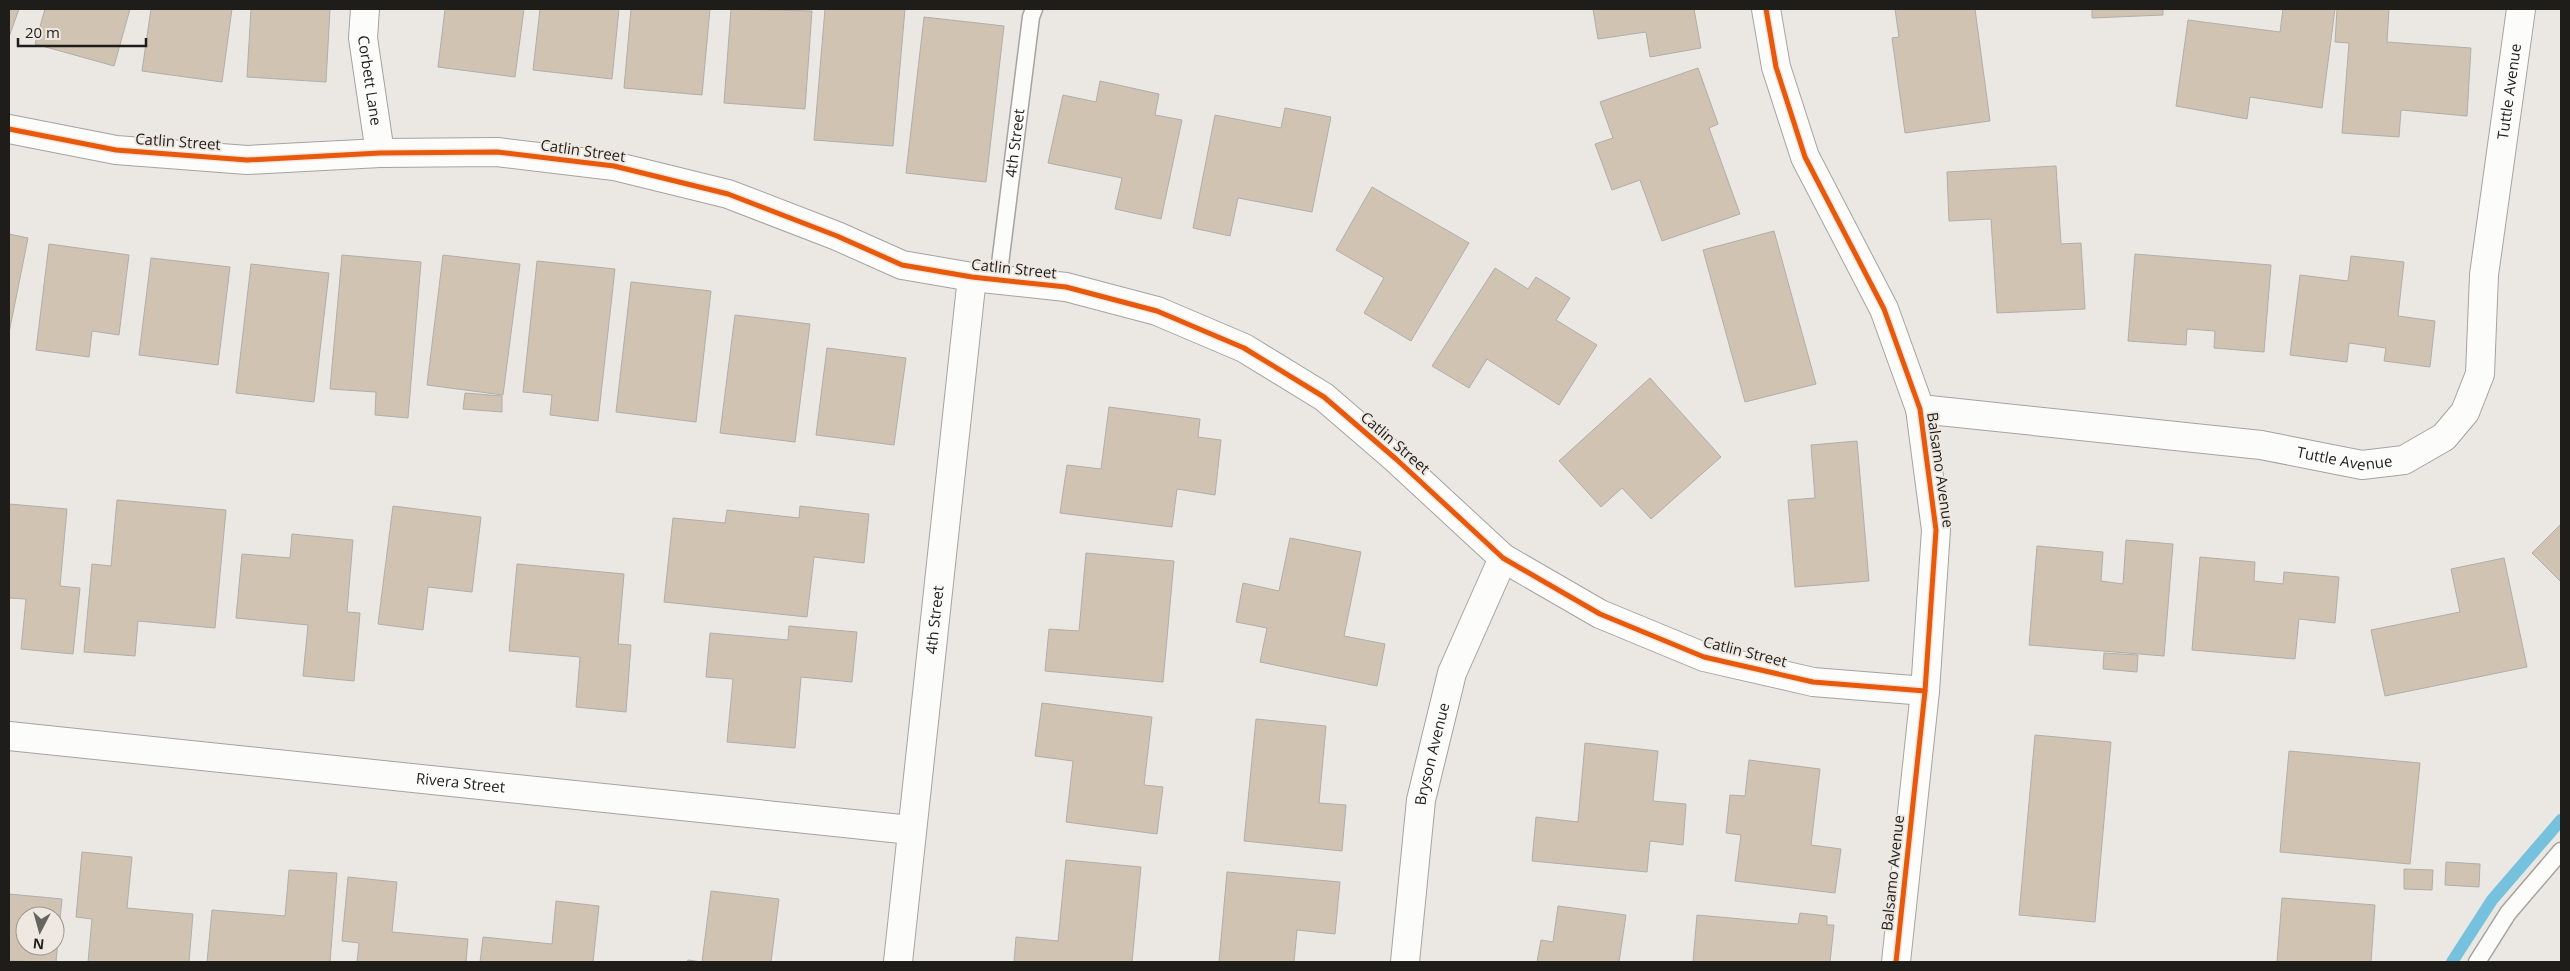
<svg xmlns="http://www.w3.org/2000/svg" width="2570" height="971" font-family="'Open Sans',sans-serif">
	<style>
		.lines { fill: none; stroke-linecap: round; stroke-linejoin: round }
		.stream { stroke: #76c2de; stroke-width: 12 }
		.building { fill: #d0c3b2; stroke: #b0aeab; fill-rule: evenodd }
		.service-casing { stroke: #a5a3a0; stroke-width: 19 }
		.minor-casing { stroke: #a5a3a0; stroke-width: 30 }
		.service { stroke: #fcfcfb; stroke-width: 16 }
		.minor { stroke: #fcfcfb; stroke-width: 28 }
		.cycleway-casing { stroke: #eee8e1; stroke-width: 8 }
		.cycleway { stroke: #e8590c; stroke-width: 5 }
		.labels { text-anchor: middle; stroke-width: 4; stroke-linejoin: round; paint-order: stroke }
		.street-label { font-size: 15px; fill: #1f1d1a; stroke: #eee8e1 }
	</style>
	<rect width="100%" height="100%" fill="#ebe8e4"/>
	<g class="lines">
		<path class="stream" d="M2452,962L2492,900L2561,820"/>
	</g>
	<g class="building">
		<path d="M9,9H19L9,37Z"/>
		<path d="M45,9H130L114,66L35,44Z"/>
		<path d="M151,9H232L222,82L142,71Z"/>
		<path d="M251,9H330L326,82L247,77Z"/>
		<path d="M445,9H524L515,77L438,67Z"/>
		<path d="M540,9H619L612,79L533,70Z"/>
		<path d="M631,9H710L702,95L624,88Z"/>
		<path d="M731,9L812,11L805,109L724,103Z"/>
		<path d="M825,9H905L893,146L814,140Z"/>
		<path d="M1593,9H1694L1701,48L1650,57L1646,32L1598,39Z"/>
		<path d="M1895,9H1975L1990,121L1905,133L1892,38L1899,37Z"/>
		<path d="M2092,9H2163V15L2092,18Z"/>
		<path d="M2283,9H2335L2322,108L2250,97L2247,119L2176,106L2188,20L2280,32Z"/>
		<path d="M2337,9H2389L2387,42L2471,48L2467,116L2401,110L2399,137L2342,133L2349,43L2335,42Z"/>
		<path d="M924,17L1004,26L986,182L906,173Z"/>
		<path d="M1698,68L1718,124L1709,128L1740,214L1662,241L1640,180L1612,190L1595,144L1613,138L1600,102Z"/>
		<path d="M1100,81L1159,94L1155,115L1182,120L1161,219L1115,209L1122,178L1048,163L1063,95L1096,102Z"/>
		<path d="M1285,108L1331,117L1312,212L1238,198L1230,236L1193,228L1215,115L1281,128Z"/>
		<path d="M2056,166L2061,244L2081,243L2085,309L1997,313L1991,219L1949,221L1947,172Z"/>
		<path d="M1372,187L1469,243L1411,341L1364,313L1384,278L1336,250Z"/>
		<path d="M1774,231L1816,384L1745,402L1703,250Z"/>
		<path d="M9,234L28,238L9,333Z"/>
		<path d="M49,244L129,255L119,335L92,331L89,357L36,350Z"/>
		<path d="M2135,254L2271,265L2264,352L2214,348L2215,331L2187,329L2186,345L2128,341Z"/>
		<path d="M342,255L421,262L408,418L375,415L376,392L330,389Z"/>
		<path d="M443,255L520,264L503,395L427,385Z"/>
		<path d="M2351,256L2404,262L2398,316L2435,321L2430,367L2384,361L2386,348L2349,343L2347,362L2290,355L2300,275L2348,281Z"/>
		<path d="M151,258L230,267L218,365L139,355Z"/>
		<path d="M537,261L615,269L598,421L550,415L552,395L523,392Z"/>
		<path d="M251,264L329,273L314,402L236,393Z"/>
		<path d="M1495,268L1528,289L1536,277L1570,298L1556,320L1597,345L1559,405L1487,359L1469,388L1432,366Z"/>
		<path d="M631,282L711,291L696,422L616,412Z"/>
		<path d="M735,315L810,324L795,442L720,433Z"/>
		<path d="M827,348L906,358L894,445L816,435Z"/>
		<path d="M1650,378L1721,457L1651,519L1622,488L1601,507L1559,461Z"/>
		<path d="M465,393L502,396V412L463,409Z"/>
		<path d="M1109,407L1200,419L1198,437L1221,440L1215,495L1177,489L1172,527L1060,513L1067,465L1101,469Z"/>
		<path d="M1857,441L1869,581L1795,587L1788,500L1815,498L1811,445Z"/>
		<path d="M117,500L226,510L215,628L138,621L135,656L84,652L92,564L111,566Z"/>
		<path d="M9,504L67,509L60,586L80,588L73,654L21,649L26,599L9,598Z"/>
		<path d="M393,506L481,517L472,592L428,587L423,630L378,624Z"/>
		<path d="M800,506L869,514L864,563L814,557L807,617L664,602L673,518L725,523L727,510L799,518Z"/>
		<path d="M2561,524V582L2532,553Z"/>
		<path d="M292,534L353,540L347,612L360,613L354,681L303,676L308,625L236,618L242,554L290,558Z"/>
		<path d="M1290,538L1361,552L1344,636L1385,644L1377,686L1260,662L1267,628L1236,622L1243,583L1279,591Z"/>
		<path d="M2126,540L2173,544L2164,656L2029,645L2037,546L2103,552L2101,581L2123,584Z"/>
		<path d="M1086,553L1174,561L1163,682L1045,671L1049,629L1079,631Z"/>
		<path d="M2200,557L2255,562L2254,581L2283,584L2284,572L2339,577L2335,623L2299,619L2295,659L2192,650Z"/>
		<path d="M2504,558L2527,667L2385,696L2371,630L2460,612L2451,569Z"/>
		<path d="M517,564L624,574L618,644L631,645L626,712L576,707L580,657L509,651Z"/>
		<path d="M789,626L857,632L852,682L801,677L795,748L727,742L733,679L706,677L710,633L788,640Z"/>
		<path d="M2104,653L2138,655L2137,672L2103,669Z"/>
		<path d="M1042,703L1152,717L1144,785L1163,787L1157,834L1066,822L1073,761L1035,756Z"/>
		<path d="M1256,719L1326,726L1319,803L1346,805L1342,851L1244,841Z"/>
		<path d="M2035,735L2111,742L2095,922L2019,915Z"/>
		<path d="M1585,743L1658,751L1653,801L1686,804L1683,845L1650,841L1647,872L1532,861L1536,817L1578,822Z"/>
		<path d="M2289,751L2420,763L2410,864L2280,852Z"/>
		<path d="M1749,760L1820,769L1811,845L1841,849L1835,893L1735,881L1741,835L1726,833L1730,795L1745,796Z"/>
		<path d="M82,852L132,857L127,908L193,914L189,962H88L92,919L76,917Z"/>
		<path d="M1066,860L1141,867L1132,962H1014L1016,937L1058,941Z"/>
		<path d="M2446,862L2480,864L2479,887L2445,885Z"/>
		<path d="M2404,869L2433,870L2432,890L2404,889Z"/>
		<path d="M289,870L337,873L330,962H207L212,910L285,916Z"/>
		<path d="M1227,872L1340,882L1335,934L1297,930L1294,962H1219Z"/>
		<path d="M348,877L397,882L392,932L468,939L466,962H357L359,943L342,941Z"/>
		<path d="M711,891L779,899L771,962H687L688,960L702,962Z"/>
		<path d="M9,894L62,899L56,962L9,961ZM25,916H55V946H25Z"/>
		<path d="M2282,898L2375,905L2371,962H2277Z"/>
		<path d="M556,901L599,906L593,962H480L483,937L552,944Z"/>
		<path d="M1558,906L1626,915L1619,962H1537L1541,940L1553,942Z"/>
		<path d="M1800,913L1827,916V925H1834L1830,962H1693L1697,915L1798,924Z"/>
	</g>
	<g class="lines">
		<defs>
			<g id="service">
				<path id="s1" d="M998,280L1031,17L1034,9"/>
				<path d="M2477,962L2508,913L2561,851"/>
			</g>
			<g id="minor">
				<path id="s2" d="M365,9L363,38L380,153"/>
				<path d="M1766,9L1776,67L1805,157L1884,309L1920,409L1936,530L1925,691L1896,962"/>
				<path d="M9,129L116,150L247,160L380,153L497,152L614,166L728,194L837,236L902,265L972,277L1066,287L1157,311L1244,348L1324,397L1396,459L1503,558L1600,614L1704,657L1813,682L1925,691"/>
				<path id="s3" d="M1920,409L2261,445L2362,465L2404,460L2444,437L2465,412L2480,374L2484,275L2521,9"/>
				<path id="s4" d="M9,736L911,830"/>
				<path id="s5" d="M898,962L972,277"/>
				<path id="s6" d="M1405,962L1421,800L1452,673L1503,558"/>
			</g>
		</defs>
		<use href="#service" class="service-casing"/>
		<use href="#minor" class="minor-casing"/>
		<use href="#service" class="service"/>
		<use href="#minor" class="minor"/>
		<defs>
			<g id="cycleway">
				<path d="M1766,9L1776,67L1805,157L1884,309L1920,409L1936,530L1925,691L1896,962"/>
				<path d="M9,129L116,150L247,160L380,153L497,152L614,166L728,194L837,236L902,265L972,277L1066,287L1157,311L1244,348L1324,397L1396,459L1503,558L1600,614L1704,657L1813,682L1925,691"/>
			</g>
		</defs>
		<use href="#cycleway" class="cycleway-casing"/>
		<use href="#cycleway" class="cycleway"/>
	</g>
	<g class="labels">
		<g class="street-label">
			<text dy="5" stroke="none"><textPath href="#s2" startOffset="72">Corbett Lane</textPath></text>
			<text dy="5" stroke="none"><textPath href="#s3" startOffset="892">Tuttle Avenue</textPath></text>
			<text transform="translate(178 142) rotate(4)" y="5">Catlin Street</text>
			<text dy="5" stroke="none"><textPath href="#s1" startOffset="138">4th Street</textPath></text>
			<text transform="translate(583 151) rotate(8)" y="5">Catlin Street</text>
			<text transform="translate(1014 269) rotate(6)" y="5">Catlin Street</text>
			<text transform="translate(1395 443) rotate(41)" y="5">Catlin Street</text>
			<text dy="5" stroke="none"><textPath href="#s3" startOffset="428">Tuttle Avenue</textPath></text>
			<text transform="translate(1940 470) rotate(82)" y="5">Balsamo Avenue</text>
			<text dy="5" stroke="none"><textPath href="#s5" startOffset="344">4th Street</textPath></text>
			<text transform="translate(1745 652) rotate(14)" y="5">Catlin Street</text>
			<text dy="5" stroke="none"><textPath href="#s6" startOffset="210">Bryson Avenue</textPath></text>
			<text dy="5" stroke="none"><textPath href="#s4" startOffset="454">Rivera Street</textPath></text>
			<text transform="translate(1893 873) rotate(-84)" y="5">Balsamo Avenue</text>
		</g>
	</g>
	<rect width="2570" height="971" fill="none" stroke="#1f1d1a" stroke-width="20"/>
	<g transform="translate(40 931) rotate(186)"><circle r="24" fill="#eee8e1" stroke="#9b9791"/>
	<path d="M0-4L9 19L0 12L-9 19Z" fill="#666461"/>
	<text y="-8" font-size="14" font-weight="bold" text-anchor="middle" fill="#1f1d1a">N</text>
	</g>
	<path d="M18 38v8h128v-8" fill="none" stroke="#1f1d1a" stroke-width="2.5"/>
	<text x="25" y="38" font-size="15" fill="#1f1d1a" stroke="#eee8e1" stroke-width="4" paint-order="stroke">20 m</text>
</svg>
